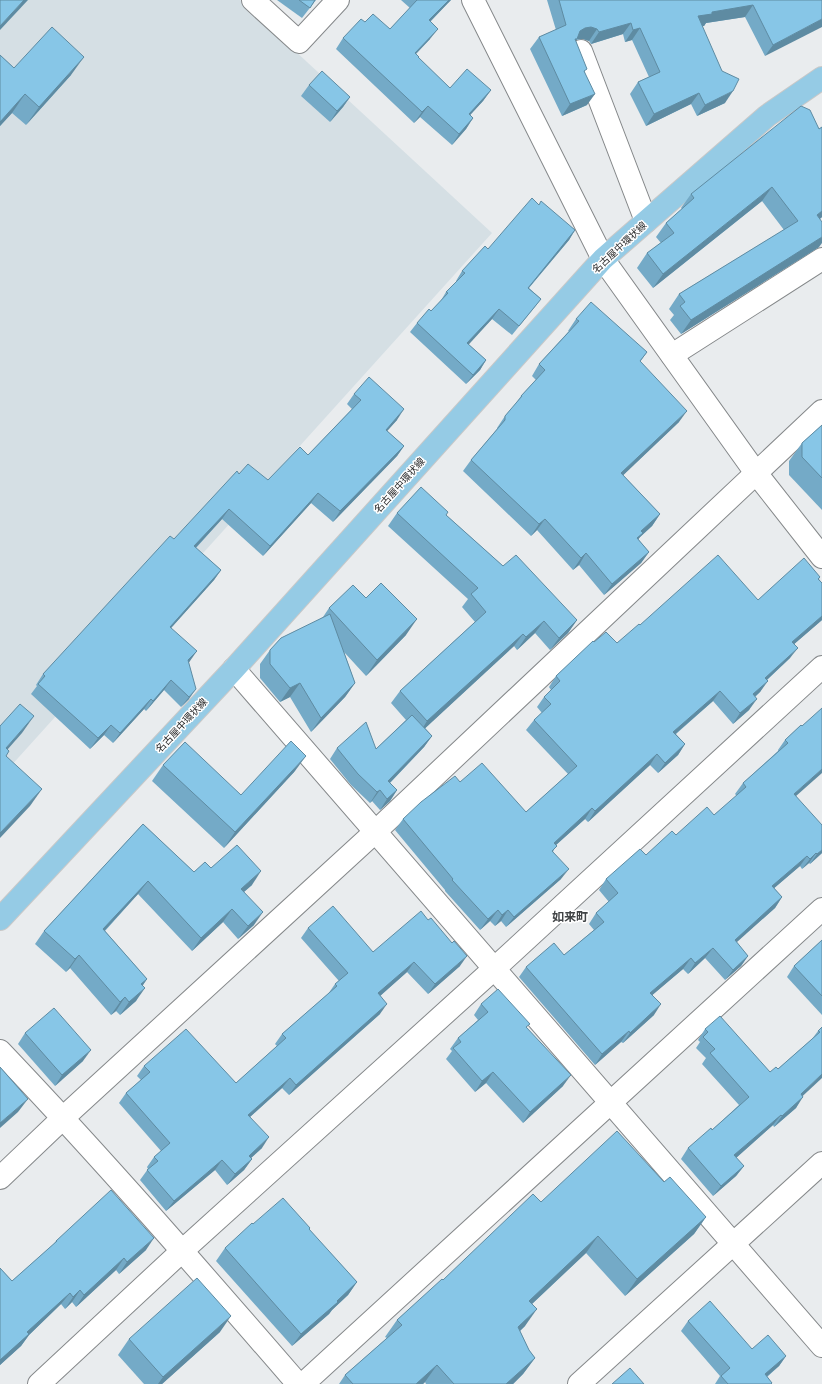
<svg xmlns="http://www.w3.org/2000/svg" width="822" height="1384" font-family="'Fira Sans Condensed','Noto Sans JP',sans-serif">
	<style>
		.built { fill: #d5dfe4 }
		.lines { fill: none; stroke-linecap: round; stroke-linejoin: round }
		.minor-casing { stroke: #85888a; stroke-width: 24 }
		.major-casing { stroke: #c8c8c8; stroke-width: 24 }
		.minor { stroke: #fff; stroke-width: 22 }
		.major { stroke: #95cbe5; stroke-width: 22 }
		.wall { fill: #74aac7 }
		.shaded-wall { fill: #5e8ba2 }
		.building { fill: #87c6e7; stroke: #5e8ba2 }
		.labels { text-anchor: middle; stroke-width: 3; stroke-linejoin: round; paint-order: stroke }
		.street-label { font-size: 10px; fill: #2b2c2d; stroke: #fff }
		.quarter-label { font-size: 12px; font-weight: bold; fill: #414446; stroke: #fff }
	</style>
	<rect width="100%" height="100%" fill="#e9ecee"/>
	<path class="built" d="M0,0H240L492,233L0,778Z"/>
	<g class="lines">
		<defs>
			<g id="minor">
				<path d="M253,0L299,42L338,0"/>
				<path d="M473,0L603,259L756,473L822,557"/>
				<path d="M581,51L646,221"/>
				<path d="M672,355L822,259"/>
				<path d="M234,669L822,1346"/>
				<path d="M0,1051C103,1159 200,1271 298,1384"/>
				<path d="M0,1178L64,1117L375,832L822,411"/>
				<path d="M39,1384L182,1251L495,968L822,667"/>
				<path d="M303,1384L822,909"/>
				<path d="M579,1384L822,1163"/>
			</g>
			<path id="major" d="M0,919L234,669L603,259L767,116L822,78"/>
		</defs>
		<use href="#minor" class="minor-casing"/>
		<use href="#major" class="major-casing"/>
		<use href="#minor" class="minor"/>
		<use href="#major" class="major"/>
	</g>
	<g class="wall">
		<path d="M277,0H316L302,18Z"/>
		<path d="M401,0H451L448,3L430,22V39L416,54L418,58L450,88L491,90L483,101L470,115L473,118L466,129L452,145L420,117L414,123L336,49L343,38L365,22L390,29L410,8Z"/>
		<path d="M547,0H822L765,56L745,17L706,23L704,26H702L725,103L697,116L691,104L646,126L630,94L638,82L649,77L632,40L625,42L623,34L591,44L589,41L583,39L576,40V41L585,72L587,105L562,116L530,49L539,37L556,30Z"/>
		<path d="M0,55L14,68L71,75L26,125L12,113L0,126Z"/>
		<path d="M309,85L350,97L343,107L330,122L301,96Z"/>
		<path d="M822,127V217L820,219L819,247L681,334L670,320L674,315L669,309L679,294L784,230L762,201L653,288L637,268L647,253L661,243L656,237L666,223L682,209L681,208L691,194Z"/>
		<path d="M539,205L575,230L569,240L529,288L541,299L534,308L512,335L492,319L468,344L486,360L480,370L466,384L410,332L417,323L431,311L440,302L446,292L457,281H456L462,271Z"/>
		<path d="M576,319L647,352L640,362L679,422L623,475L660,514L652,526L638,539L649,552L641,563L604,595L579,565L573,570L537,530L531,536L463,471L471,460L497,429V428L505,416L514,406L521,396L536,380L532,376L539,364L569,331H568Z"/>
		<path d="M354,394L397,420L387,431L404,446L397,456L333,522L311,503L263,556L222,519L196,548L221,570L214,580L171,628L190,661L189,662V699L181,707L164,690L146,711L144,709L113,743L104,735L90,749L31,694L37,686L36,685L43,674L174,539L239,474L268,480L308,455L352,409L347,404Z"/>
		<path d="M822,425V510L789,475V461L802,443Z"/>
		<path d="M397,513L446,515L503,566L577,620L568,633L550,650L535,633L517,650L514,646L425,728L432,736L424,747L390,783L397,790L390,801L380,810L372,801L370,803L351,785L330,759L337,748L376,749L406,720L391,703L400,691L475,622L462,607L468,599L388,526Z"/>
		<path d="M820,577L819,579L822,583V620L794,644L790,658L767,680L760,692L755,697L749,710L733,724L713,701L676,734L685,744L678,755L658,773L650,765L588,822L585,819L556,845L553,852L561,879L506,927L501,921L495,926L490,921L480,930L445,891V890L395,830L403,819L460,782L526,812L568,774L526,730L534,720L542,713L537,707L544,697L551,690L549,687L556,676L594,642L617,643L640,625L758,600Z"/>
		<path d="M366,598L406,635L366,676L344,652L355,683L345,697L311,732L290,697L280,702L260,678V664L270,650L323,617L329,608Z"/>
		<path d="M801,725L796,796L822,853L810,864L809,863L802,869L800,866L774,888L782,897L775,908L736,942L748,956L741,966L725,980L705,958L688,974L683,969L652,995L654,1015L623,1043L621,1042L595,1065L519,977L526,967L564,955L594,930L589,924L596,913L609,902L599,890L606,879L646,855L676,835L714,815L737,796L735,794L743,783L778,751V750L785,740Z"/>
		<path d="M163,765L241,795L295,771L224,848L152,781Z"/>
		<path d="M143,824L194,872L211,868L252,885L244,892L254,925L238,939L223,922L192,951L138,894L105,931L147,979L143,985L136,1001L120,1015L116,1011L111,1015L70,968L66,972L35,944L44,931Z"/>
		<path d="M308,928L373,952L460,966L428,994L407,972L380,996V1014L289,1095L282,1088L250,1117L262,1148L251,1158L252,1159L244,1170L227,1185L215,1170L166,1211L140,1180L148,1169L147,1167L154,1157L161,1151L119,1103L126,1093L141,1080L137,1076L144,1066L236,1083L277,1046L275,1044L282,1034L328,994L335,984L339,981L301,938Z"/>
		<path d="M822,940V1015L787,977L794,966Z"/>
		<path d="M481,1004L527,1028L563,1086L523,1123L486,1083L475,1092L446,1059L452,1051L450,1049L458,1038L478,1020L474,1015Z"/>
		<path d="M822,1027L802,1096L796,1108L774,1127L773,1125L736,1158L744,1166L736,1176L713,1196L681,1159L688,1148L712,1130L739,1105L702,1064L706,1058L696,1048L700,1042L698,1040L705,1029L770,1072L778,1069L812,1039L818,1031Z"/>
		<path d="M25,1033L83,1061L55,1086L18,1044Z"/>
		<path d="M664,1182L706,1217L694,1234L625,1296L586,1253L532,1304L525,1326L520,1331L529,1350L535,1358L523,1374L513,1384H426L425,1382L423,1384H339L345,1375L387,1338L385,1337L397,1320L443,1280L541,1202Z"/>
		<path d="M253,1224L309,1230L357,1282L348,1295L332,1310L329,1314L292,1346L216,1261L225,1248Z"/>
		<path d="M56,1241L146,1250L119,1274L116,1270L76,1307L72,1302L65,1309L61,1304L29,1335L21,1346L0,1365V1268L12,1281L53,1245Z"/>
		<path d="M688,1321L752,1349L786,1356L779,1366L767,1377L772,1384H715L720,1376L681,1331Z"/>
		<path d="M220,1332L162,1384H144L118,1355L129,1339Z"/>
	</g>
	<g class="shaded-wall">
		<path d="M24,0H28L0,30V26Z"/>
		<path d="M449,0H451L448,3L421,31L429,20Z"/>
		<path d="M753,5L745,17L706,23L704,26L690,28L698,16L712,12Z"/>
		<path d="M822,19V27L765,56L773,45Z"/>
		<path d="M631,23L623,34L591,44L599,32Z"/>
		<path d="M591,27L597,29L589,41L583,39H577L569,51L580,31L585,28Z"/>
		<path d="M640,28L632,40L625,42L633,30Z"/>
		<path d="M438,29L430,39L407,63L415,53Z"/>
		<path d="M84,57L71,75L26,125L39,107Z"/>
		<path d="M491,90L483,101L461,125L469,114Z"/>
		<path d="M733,91L725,103L697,116L705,105Z"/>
		<path d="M699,93L691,104L646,126L654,114Z"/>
		<path d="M25,94L12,113L0,126V122Z"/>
		<path d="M595,94L587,105L562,116L570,104Z"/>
		<path d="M350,97L343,107L330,122L337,111Z"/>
		<path d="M428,106L420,117L414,123L422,112Z"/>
		<path d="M473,118L466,129L452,145L459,134Z"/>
		<path d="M772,187L762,201L653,288L663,274Z"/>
		<path d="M822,211V217L807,229L817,215Z"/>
		<path d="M575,230L569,240L521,297L528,288Z"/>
		<path d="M822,237V243L819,247L681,334L691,320Z"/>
		<path d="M499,309L492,319L461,353L467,343Z"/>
		<path d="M486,360L480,370L466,384L473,375Z"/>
		<path d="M404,409L397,420L379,440L386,430Z"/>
		<path d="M687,411L679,422L614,484L621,473Z"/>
		<path d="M404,446L397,456L333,522L340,511Z"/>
		<path d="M318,493L311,503L263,556L270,546Z"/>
		<path d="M229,509L222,519L187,557L194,546Z"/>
		<path d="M660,514L652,526L640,537L635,544L629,549L641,531Z"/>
		<path d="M545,519L537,530L531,536L539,524Z"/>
		<path d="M649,552L641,563L604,595L612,584Z"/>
		<path d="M586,553L579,565L573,570L581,558Z"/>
		<path d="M221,570L214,580L163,637L170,627Z"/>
		<path d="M822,616V620L785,652L792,642Z"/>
		<path d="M417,619L406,635L366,676L377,660Z"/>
		<path d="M577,620L568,633L550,650L559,638Z"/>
		<path d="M544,621L535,633L517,650L526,637Z"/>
		<path d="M523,634L514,646L419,734L427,721Z"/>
		<path d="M798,648L790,658L758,688L765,678Z"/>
		<path d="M197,651L190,661L181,671L188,660Z"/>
		<path d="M171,680L164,690L146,711L153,701Z"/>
		<path d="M768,681L760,692L745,705L753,694Z"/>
		<path d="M300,683L290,697L280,702L290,688Z"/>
		<path d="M355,683L345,697L311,732L321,718Z"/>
		<path d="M196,689L189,699L181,707L189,697Z"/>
		<path d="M720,691L713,701L666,742L673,732Z"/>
		<path d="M151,699L144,709L113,743L120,733Z"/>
		<path d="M757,699L749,710L733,724L740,713Z"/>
		<path d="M34,716L22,733L0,758L6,748Z"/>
		<path d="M111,725L104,735L90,749L98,738Z"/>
		<path d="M432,736L424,747L381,792L388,781Z"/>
		<path d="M685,744L678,755L658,773L665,763Z"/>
		<path d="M657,754L650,765L588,822L595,811Z"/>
		<path d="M306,756L295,771L224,848L235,832Z"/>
		<path d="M822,769V773L787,804L794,794Z"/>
		<path d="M42,789L30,806L0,838V833Z"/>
		<path d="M380,790L372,801L370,803L377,792Z"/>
		<path d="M397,790L390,801L380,810L387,799Z"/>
		<path d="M592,808L585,819L547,853L554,843Z"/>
		<path d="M822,850V853L810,864L817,854Z"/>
		<path d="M816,853L809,863L802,869L810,859Z"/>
		<path d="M807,856L800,866L765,896L772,886Z"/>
		<path d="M569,869L561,879L506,927L514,917Z"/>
		<path d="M261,871L252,885L232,902L241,889Z"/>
		<path d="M148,881L138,894L94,942L103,929Z"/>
		<path d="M782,897L775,908L727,951L735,940Z"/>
		<path d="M232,909L223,922L192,951L201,938Z"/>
		<path d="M498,910L490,921L480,930L488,919Z"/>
		<path d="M508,910L501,921L495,926L502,915Z"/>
		<path d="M263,912L254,925L238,939L248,926Z"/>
		<path d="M713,948L705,958L688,974L695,963Z"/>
		<path d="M79,955L70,968L66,972L75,959Z"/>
		<path d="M467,956L460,966L428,994L435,984Z"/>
		<path d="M748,956L741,966L725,980L733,970Z"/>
		<path d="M691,958L683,969L643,1003L650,993Z"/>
		<path d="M414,962L407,972L371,1004L378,993Z"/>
		<path d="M147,979L138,992L141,984Z"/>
		<path d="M145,988L136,1001L120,1015L129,1002Z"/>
		<path d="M125,997L116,1011L111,1015L120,1002Z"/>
		<path d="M387,1004L380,1014L289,1095L296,1085Z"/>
		<path d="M661,1004L654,1015L623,1043L630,1033Z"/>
		<path d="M629,1031L621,1042L595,1065L602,1054Z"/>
		<path d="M91,1050L83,1061L55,1086L62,1075Z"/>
		<path d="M493,1072L486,1083L475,1092L482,1081Z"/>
		<path d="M822,1074V1078L793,1105L801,1094Z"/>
		<path d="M571,1075L563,1086L523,1123L530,1112Z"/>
		<path d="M290,1078L282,1088L241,1125L248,1115Z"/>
		<path d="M803,1097L796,1108L774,1127L782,1116Z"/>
		<path d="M28,1099L18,1112L0,1128V1123Z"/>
		<path d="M781,1115L773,1125L727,1166L734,1155Z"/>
		<path d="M269,1137L262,1148L242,1166L249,1156Z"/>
		<path d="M252,1159L244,1170L227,1185L235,1174Z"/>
		<path d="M222,1160L215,1170L166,1211L174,1201Z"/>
		<path d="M744,1166L736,1176L713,1196L721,1186Z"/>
		<path d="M706,1217L694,1234L625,1296L637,1279Z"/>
		<path d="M598,1236L586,1253L517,1318L529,1301Z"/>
		<path d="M154,1238L146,1250L119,1274L127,1262Z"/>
		<path d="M124,1258L116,1270L76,1307L84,1295Z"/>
		<path d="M357,1282L348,1295L332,1310L329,1314L292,1346L301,1334Z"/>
		<path d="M80,1290L72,1302L65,1309L73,1297Z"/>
		<path d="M70,1293L61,1304L29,1335L21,1346L0,1365V1360L27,1332Z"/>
		<path d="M537,1309L525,1326L506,1344L518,1327Z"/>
		<path d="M231,1316L220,1332L162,1384H158L163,1377Z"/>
		<path d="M786,1356L779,1366L758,1384L765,1374Z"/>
		<path d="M535,1358L523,1374L513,1384H506Z"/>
		<path d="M437,1365L425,1382L423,1384H416Z"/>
	</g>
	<g class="building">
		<path d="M0,0H24L0,26Z"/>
		<path d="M299,0H315L310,8Z"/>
		<path d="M417,0H449L429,20L438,29L415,53L419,57H418L450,88L467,69L491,90L469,114L473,118L459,134L428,106L422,112L343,38L361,19L365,22L373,14L390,29Z"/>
		<path d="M559,0H822V19L773,45L753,5L712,12V14L698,16L722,71L739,79L733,91L705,105L699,93L654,114L638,82L660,72L640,28L633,30L631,23L599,32L597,29L591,27L585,28L580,31L577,39H575L587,69L584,71L595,94L570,104L539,37L566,25Z"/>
		<path d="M52,27L84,57L39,107L25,94L0,122V55L14,68Z"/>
		<path d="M322,71L350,97L337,111L309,85Z"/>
		<path d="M801,106L810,110L819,129L822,127V211L817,215L822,222V237L691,320L680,306L685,302L679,294L798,221L772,187L663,274L647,253L674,233L666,223L694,198L691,194Z"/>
		<path d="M532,198L539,205L541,201L575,230L528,288L541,299L519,326L499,309L467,343L486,360L473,375L417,323L429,309L431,311L448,293L446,292L465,273L462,271L485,246L488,249Z"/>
		<path d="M591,302L647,352L640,361L687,411L621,473L660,514L641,531L643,533L637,538L649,552L612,584L586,553L581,558L545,519L539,524L471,460L505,420V416L522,396H521L545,370L539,364L579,321L576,319Z"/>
		<path d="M369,377L404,409L386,430L404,446L340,511L318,493L270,546L229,509L194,546L221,570L170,627L197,651L188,660L196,689L189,697L171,680L153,701L151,699L120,733L111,725L98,738L38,684L45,676L43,674L170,536L174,539L237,471L239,474L248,464L268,480L300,447L308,455L361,400L354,394Z"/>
		<path d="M822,425V478L802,457V443Z"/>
		<path d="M421,487L448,512L446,515L503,566L516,555L577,620L559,638L544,621L526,637L523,634L427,721L400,691L486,612L471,594L478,588L397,513Z"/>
		<path d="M718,555L758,600L804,558L820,577L818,579L822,583V616L792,642L798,648L765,678L768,681L753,694L757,699L740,713L720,691L673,732L685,744L665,763L657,754L595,811L592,808L554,843L557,846L552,851L569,869L514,917L508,910L502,915L498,910L488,919L452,880L453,879L403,819L421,802L455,776L460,782L482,763L526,812L577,766L534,720L551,704L544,697L560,681L556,676L593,641L594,642L606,632L617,643L639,624L640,625Z"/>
		<path d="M381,583L417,619L377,660L329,608L353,585L366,598Z"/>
		<path d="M330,614L355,683L321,718L300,683L290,688L270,664V650L281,638Z"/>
		<path d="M20,704L34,716L6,748L9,751L6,756L42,789L0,833V726Z"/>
		<path d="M822,708V769L794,794L822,825V850L817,854L816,853L810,859L807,856L772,886L782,897L735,940L748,956L733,970L713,948L695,963L691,958L650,993L661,1004L630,1033L629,1031L602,1054L526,967L554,943L564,955L604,922L596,913L618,893L606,879L640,849L646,855L672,831L676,835L707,807L714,815L746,787L743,783L788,743L785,740L801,725L802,726Z"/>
		<path d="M412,715L432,736L388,781L397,790L387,799L380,790L377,792L358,774L337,748L366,722L376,749Z"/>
		<path d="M291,741L306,756L235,832L163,765L185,742L241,795Z"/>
		<path d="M143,824L194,872L205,862L211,868L237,845L261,871L241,889L263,912L248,926L232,909L201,938L148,881L103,929L147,979L141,984L145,988L129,1002L125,997L120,1002L79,955L75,959L44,931Z"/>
		<path d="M333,906L373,952L421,911L428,920L431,918L452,943L454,941L467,956L435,984L414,962L378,993L387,1004L296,1085L290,1078L248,1115L269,1137L249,1156L252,1159L235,1174L222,1160L174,1201L147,1170L158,1161L154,1157L170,1143L126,1093L150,1072L144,1066L186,1029L236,1083L286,1038L282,1034L337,986L335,984L348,973L308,928Z"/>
		<path d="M822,940V996L794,966Z"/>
		<path d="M498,989L530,1024L526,1027L571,1075L530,1112L493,1072L482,1081L453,1048L461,1042L458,1038L488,1012L481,1004Z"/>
		<path d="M54,1008L91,1050L62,1075L25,1033Z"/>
		<path d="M720,1016L770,1072L776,1067L778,1069L820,1032L818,1031L822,1027V1074L801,1094L803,1097L782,1116L781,1115L734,1155L744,1166L721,1186L688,1148L711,1128L712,1130L749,1097L710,1053L715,1049L703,1037L708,1032L705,1029Z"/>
		<path d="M0,1067L28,1099L0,1123Z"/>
		<path d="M617,1131L664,1182L670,1177L706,1217L637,1279L598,1236L529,1301L537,1309L518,1327L529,1350L535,1358L506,1384H454L437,1365L416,1384H353L345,1375L402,1325L397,1320L442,1279L443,1280L533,1194L541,1202Z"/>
		<path d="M111,1190L154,1238L127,1262L124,1258L84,1295L80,1290L73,1297L70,1293L27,1332L29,1334L0,1360V1268L12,1281L57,1241H56Z"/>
		<path d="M283,1198L310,1228L309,1229L357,1282L337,1301L338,1302L301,1334L225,1248L252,1223L253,1224Z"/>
		<path d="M197,1278L231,1316L163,1377L129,1339Z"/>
		<path d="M710,1301L752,1349L768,1335L786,1356L765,1374L772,1383L771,1384H728L721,1376L730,1368L688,1321Z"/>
		<path d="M630,1368L644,1384H612Z"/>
	</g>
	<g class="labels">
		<g class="street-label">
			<text transform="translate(619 247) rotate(-43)" y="4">名古屋中環状線</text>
			<text transform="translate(399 485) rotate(-48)" y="4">名古屋中環状線</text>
			<text transform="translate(181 725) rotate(-47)" y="4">名古屋中環状線</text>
		</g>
		<g class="quarter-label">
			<text x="570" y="921">如来町</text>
		</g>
	</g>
</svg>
